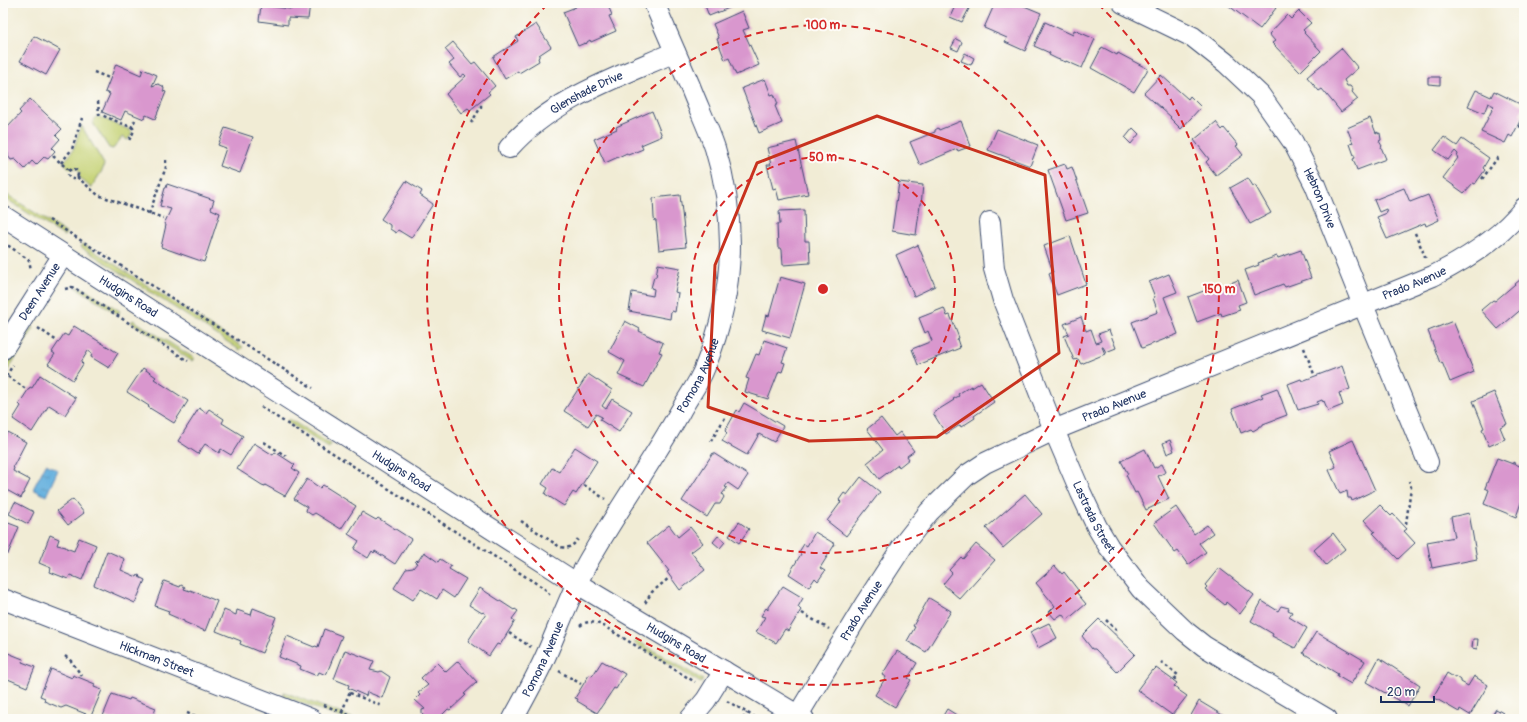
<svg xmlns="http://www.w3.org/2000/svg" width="1527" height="722" font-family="Pangolin,sans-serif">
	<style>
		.green { fill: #c5d274; stroke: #708069 }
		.water { fill: url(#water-ripples); stroke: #40709e }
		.building { fill: #d997ce }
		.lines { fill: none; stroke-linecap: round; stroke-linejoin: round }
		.minor-casing { stroke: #3b4b70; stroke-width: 22 }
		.path { stroke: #3b4b70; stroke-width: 2.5; stroke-dasharray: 3 3; stroke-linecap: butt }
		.minor { stroke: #fff; stroke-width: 20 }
		.marked { fill: none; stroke: #c8321e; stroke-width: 3; stroke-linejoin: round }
		.ring { fill: none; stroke: #d62828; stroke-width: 2; stroke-dasharray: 7 5 }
		.labels { text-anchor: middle; stroke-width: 4; stroke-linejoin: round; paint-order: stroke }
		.street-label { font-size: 12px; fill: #1b2f5e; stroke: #fdfcf7 }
		.centre { fill: #d62828; stroke: #fdfcf7; stroke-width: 2 }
		.ring-label { font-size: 12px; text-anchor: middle; font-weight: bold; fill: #d62828; stroke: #fdfcf7; stroke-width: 4; stroke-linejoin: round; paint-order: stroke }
	</style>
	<defs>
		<pattern id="water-ripples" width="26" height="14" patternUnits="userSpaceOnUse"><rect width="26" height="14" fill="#65b0de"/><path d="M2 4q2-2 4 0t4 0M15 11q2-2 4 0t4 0" fill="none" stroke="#5290b7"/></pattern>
	</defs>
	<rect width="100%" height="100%" fill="#fdfcf7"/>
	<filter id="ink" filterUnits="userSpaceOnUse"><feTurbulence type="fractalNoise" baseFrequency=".025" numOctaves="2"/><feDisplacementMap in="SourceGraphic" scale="8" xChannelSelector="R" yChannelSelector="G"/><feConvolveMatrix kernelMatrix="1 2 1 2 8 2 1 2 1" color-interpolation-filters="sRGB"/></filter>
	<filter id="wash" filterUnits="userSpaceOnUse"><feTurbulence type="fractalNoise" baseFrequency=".012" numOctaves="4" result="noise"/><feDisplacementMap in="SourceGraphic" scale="16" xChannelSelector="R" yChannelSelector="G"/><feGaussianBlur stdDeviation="0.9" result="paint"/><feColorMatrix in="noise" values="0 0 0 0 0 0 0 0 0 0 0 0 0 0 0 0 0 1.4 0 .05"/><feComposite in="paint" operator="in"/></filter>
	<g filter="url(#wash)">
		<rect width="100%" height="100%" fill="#f1ecd5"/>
		<g class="green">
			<path d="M97,116L130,130L132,133L128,140L122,137L113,149L109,148L93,123L95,118Z"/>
			<path d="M81,125L104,164L103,169L91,188L79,177L80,172C77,168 74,167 70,169L63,162C75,153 76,139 81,125Z"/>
			<path d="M3,192L66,233L64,236L3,197Z"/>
			<path d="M83,244L243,347L240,350L81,247Z"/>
			<path d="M74,286L85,289L120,311L118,314Z"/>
			<path d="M133,320L194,358L192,361L131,322Z"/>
			<path d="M32,326L34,328L6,373L3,371Z"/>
			<path d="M289,419L331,445L329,448L287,422Z"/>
			<path d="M636,640L703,680L701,683L634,643Z"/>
			<path d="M284,692L355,719H344L283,696Z"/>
		</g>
		<path class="water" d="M46,464L58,470L46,496L33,489Z"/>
		<g id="blocks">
			<g class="building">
				<path d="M292,3H310L308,19L288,18V25L259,21L261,5L290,9L291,10Z"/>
				<path d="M574,3H607L612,15L609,16L616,31L591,42L590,40L587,42V43L586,44L585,43L578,46L563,12L576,7Z"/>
				<path d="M704,3H733L734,6L709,16Z"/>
				<path d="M950,3H972L962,22L950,17L955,6Z"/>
				<path d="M995,3H1017L1041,13L1025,51L1005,42L1007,38L984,28Z"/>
				<path d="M1225,3H1270L1276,8L1260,29Z"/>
				<path d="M742,11L749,28L743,30L759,65L736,75L729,58L725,60L717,39L719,38L713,24Z"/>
				<path d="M1299,11L1311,23L1303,30L1305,32L1304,33L1321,51L1300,72L1272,43L1275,41L1269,34L1287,15L1291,19Z"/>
				<path d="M1045,22L1073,35L1074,30L1095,39L1082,68L1066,61V62L1057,59L1049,55L1050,53L1034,46Z"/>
				<path d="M536,24L551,47L539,55V57L538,58L539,61L519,73L518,71L505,79L493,57L518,41L516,37Z"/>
				<path d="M34,36L60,50L46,75L20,61Z"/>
				<path d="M956,39L962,42L958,51L951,48Z"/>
				<path d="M453,42L472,64L475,62L495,86L488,92L490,94L470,110L468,108L461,113L446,94L466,76L464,74L460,77L449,64L454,60L445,49Z"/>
				<path d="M1102,47L1117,55L1118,53L1148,69L1134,92L1091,68Z"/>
				<path d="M1341,48L1358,68L1344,80L1347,86H1350L1353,90L1352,92L1358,99L1341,112L1322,89L1319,91L1307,77Z"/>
				<path d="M965,53L974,58L971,65L961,61Z"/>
				<path d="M116,64L141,75L143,69L157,75L152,86L158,84L163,86L164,89L163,91L166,92L155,119L146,115L144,119L125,111L121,120L102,112L110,94L105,92Z"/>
				<path d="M1161,75L1188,99L1190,96L1201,107L1181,129L1170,118L1171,117L1144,93Z"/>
				<path d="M1428,77H1440V85L1428,84Z"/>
				<path d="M765,79L771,95L774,94L778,104L775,106L782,123L759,133L742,88Z"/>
				<path d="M1476,90L1491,97L1494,91L1524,106L1520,114L1523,115L1512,137L1509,135L1505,143L1481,132L1492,110L1491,109L1494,106L1488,103L1484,113L1468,106Z"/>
				<path d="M30,99L62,129L56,135L60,139L52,148L55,151L48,159L44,157L36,165L32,161L25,169L15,159L11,160L8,156V153L4,149L3,150V124L7,128L21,113L19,111Z"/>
				<path d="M652,111L662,136L641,145L643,149L628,155L627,153L605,163L594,139L617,129L616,127Z"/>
				<path d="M1370,118L1376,133L1378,132V134L1380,133L1381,140L1379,141L1382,146L1381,147L1386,159L1357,170L1353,159L1355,158L1350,144L1353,143L1347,128Z"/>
				<path d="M961,121L971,146L958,151L957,149L920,165L910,142L935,132V130L938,128L939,130Z"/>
				<path d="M1216,122L1222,130L1224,128L1238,145L1236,146L1243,155L1216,175L1206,162L1209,159L1194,140Z"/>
				<path d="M225,128L253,137L240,173L220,166L226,148L218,145Z"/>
				<path d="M1133,128L1139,134L1131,144L1125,138Z"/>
				<path d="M997,129L1038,145L1030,166L988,150Z"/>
				<path d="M1444,137L1457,146L1462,139L1489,158L1483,168L1485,170L1475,184L1473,183L1464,193L1443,178L1458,158L1457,157L1458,154L1455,151L1448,160L1434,150Z"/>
				<path d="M796,141L808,194L779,200L776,188L773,189L767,165H771L767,148Z"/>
				<path d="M1065,164L1067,169L1072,167L1088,213L1066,220L1048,170Z"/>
				<path d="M1248,178L1253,186L1255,185L1271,213L1250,224L1230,188Z"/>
				<path d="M406,181L422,191L420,195L433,204L411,238L398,230L396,233L390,229V225L381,219Z"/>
				<path d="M899,182L923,185L921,205H920L916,235L892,231Z"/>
				<path d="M167,184L214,200L211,209L220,213L204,262L161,247L166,225L164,224L171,209L160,206L165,188H166Z"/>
				<path d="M1404,188L1410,202L1428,195L1439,220L1426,226L1425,223L1387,239L1377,217L1387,213L1386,209L1379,212L1374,200Z"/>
				<path d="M680,195L686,247L659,250L656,221H655L654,218L653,198Z"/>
				<path d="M804,210L805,241H809L810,263L783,265L782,250L781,248H778L777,224H780L779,211Z"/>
				<path d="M1070,236L1086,284L1057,295L1049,274L1053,272L1044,246Z"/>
				<path d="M918,245L935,286L914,296L896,255Z"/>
				<path d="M1301,250L1311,278L1285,287L1283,284L1254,295L1245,270L1259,265L1258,263L1277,256L1278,258Z"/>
				<path d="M658,264L680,268L675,292L678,293L675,312L671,311L670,319L629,311L632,292L653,296L654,289L651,288L654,277H656Z"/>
				<path d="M1169,274L1177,292L1164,297L1178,334L1142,348L1132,322L1158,312L1153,298L1155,297L1149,282Z"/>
				<path d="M780,277L805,284L790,338L762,330L766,315L769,316Z"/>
				<path d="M1521,279L1524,283V307L1498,329L1481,310L1493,300L1495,301Z"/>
				<path d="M1238,280L1246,302L1238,305L1240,310L1222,316L1221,313L1197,322L1188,297L1209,289L1210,291Z"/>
				<path d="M944,308L947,316L950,315L959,338L957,339L960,348L918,365L912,349L932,341L928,331L925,333L919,318Z"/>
				<path d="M1081,317L1086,331L1091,329L1096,343L1101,341L1098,334L1109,330L1116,348L1106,352L1103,347H1102L1105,354L1081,364L1078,359L1074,360L1064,336L1069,334L1064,324Z"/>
				<path d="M625,321L640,329L639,331L663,343L659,352L662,353L644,387L618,375L625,361L609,352Z"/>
				<path d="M1453,321L1474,372L1450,382L1442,362L1440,363L1428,331Z"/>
				<path d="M74,326L118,353L109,368L91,357L92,353L88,351L81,362L83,364L73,380L48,364L55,354L52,352L64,334L68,336Z"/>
				<path d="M764,340L787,348L782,362L785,363L782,372L779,371L768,399L745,392L749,379L746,378L756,354L759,355Z"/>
				<path d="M1342,366L1350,389L1339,393L1343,405L1328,411L1324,401L1323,402L1322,400L1317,402L1318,404L1298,410L1288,384L1301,379L1302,381Z"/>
				<path d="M143,368L156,377L154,379L188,401L174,423L148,407L149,406L127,392Z"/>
				<path d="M588,374L612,390L602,406L606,409L612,399L632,411L619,432L600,420L602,417L596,414L588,426L564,411Z"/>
				<path d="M40,375L76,398L65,415L49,405L32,432L13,419L21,406L19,404L30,387L32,388Z"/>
				<path d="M981,382L994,402L974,416L975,418L961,427L960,425L946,434L933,413L954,400L953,399L959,396L958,394L971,386L972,388Z"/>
				<path d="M1277,388L1287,415L1263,424V425L1261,426H1259L1258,428L1253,431L1251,429L1241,433L1232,409L1263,397L1261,394Z"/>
				<path d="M1494,392L1507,424L1500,427L1505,439L1489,446L1482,429L1484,428L1473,401Z"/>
				<path d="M744,403L783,426L774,442L759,434L747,455L722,441L727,433L725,431L737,410L739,412Z"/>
				<path d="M199,408L206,413L209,409L224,419L222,423L243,436L231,455L221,449L219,453L205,444L198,454L178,441Z"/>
				<path d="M881,418L895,436L900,432L914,451L907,456L909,459L899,467L898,465L879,479L867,463L883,450L867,429Z"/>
				<path d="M7,432L26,442L13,467L14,468L13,471L30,480L21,498L3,488V439Z"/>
				<path d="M1170,440L1174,451L1167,454L1163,443Z"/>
				<path d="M1353,440L1375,490L1352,501L1351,498H1348L1347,491L1340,494L1329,470L1336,467L1329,451Z"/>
				<path d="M254,443L273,455L275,452L295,465L292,468L299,473L285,496L265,485V486L262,485L237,469Z"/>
				<path d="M575,447L597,461L576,494L573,492L564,506L545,494L548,488L542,484L552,468L559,472Z"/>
				<path d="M1145,449L1154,468L1162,464L1166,472L1158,476L1169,499L1146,510L1137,492L1135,493L1126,475L1128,474L1121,461Z"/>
				<path d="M713,453L748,475L738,490L728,483L725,487L727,488L722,494L724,497L720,504H715L707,517L682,501Z"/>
				<path d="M1497,458L1513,464V462L1519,466L1520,465L1524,466V494L1516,517L1484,504L1489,490L1485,488Z"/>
				<path d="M861,477L880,492L846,536L827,521L841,502L839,500L844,493L847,495Z"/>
				<path d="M307,479L320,488L323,485L356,506L341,529L315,513L312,515L306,511L307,507L294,499Z"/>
				<path d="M1025,494L1042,514L1003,548L986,528Z"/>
				<path d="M73,499L84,513L68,525L57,511Z"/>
				<path d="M15,502L34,512L28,524L9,514Z"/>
				<path d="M1380,505L1391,516L1393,514L1407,529L1404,531L1415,543L1398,559L1373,533L1375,532L1364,520Z"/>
				<path d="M1176,507L1194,534L1207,525L1213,533L1199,543L1206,552L1188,565L1178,551L1175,553L1154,523Z"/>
				<path d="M362,512L376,520L378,518L411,539L395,564L375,551L374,553L372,551L368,558L354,549L359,541L348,534Z"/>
				<path d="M1469,513L1477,559L1432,568L1427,542L1455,537L1451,517Z"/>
				<path d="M3,521L19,527L8,554L3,553Z"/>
				<path d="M739,522L749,529L739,543L729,536Z"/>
				<path d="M669,525L678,537L690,527L703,543L691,552L705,570L680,590L667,572L669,571L647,543Z"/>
				<path d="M815,532L835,544L820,568L825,571L818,581L815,578L809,587L789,574L801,554L799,552L804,544L807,546Z"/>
				<path d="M1333,533L1345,549L1326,565L1314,550Z"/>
				<path d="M50,535L59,539L57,545L66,547V548L74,551L79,538L96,545L82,580L70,575L68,579L50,572L51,568L39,563Z"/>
				<path d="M718,536L725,542L720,548L713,542Z"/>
				<path d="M976,544L995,560L960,599L943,584L952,573L949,570L961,557L963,559Z"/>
				<path d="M107,551L125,559L121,570L137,577L138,575L140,576L139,577L145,580L135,603L94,585Z"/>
				<path d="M424,552L438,562L440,559L451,566L449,569L466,579L454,598L442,590L437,599L421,589L413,600L394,588L406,569L413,568L417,563L415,562L417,560L418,561Z"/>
				<path d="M1055,566L1062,574L1064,572L1078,590L1076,592L1086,604L1067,620L1062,614L1055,619L1049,612L1055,606L1036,583Z"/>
				<path d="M1219,568L1254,595L1240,614L1226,602L1225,605L1205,589L1207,587L1205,585Z"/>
				<path d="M164,581L180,587L181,585L185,587L184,589L190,591V590L217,601L205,631L184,622V621L168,614L169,611L155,606Z"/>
				<path d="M783,586L803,598L798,607L801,610L788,631L785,629L776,643L756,632L765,617L761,616L766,608L768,610V607Z"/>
				<path d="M480,588L514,610L515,609L518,611L512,619L515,621L500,645L497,644L489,656L468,641L486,614L483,612L482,613L469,605Z"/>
				<path d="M929,598L951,611L926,652L907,641L915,627L913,626Z"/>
				<path d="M1262,601L1278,611L1281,606L1289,608L1288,610L1292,612L1289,617L1307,628L1295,648L1272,636L1273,634L1251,621Z"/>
				<path d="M253,608L276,617L262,653L240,644L241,641L216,631L224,610L236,615L237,610L251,615Z"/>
				<path d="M1099,619L1135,654L1117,672L1095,649H1092L1082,636Z"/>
				<path d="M1049,623L1057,638L1038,648L1030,632Z"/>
				<path d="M324,629L342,636L326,675L319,672L317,676L300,669L301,666L279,657L287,636L314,647L315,646L318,647Z"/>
				<path d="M1316,632L1365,661L1351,684L1337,676L1338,674L1303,653Z"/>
				<path d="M1473,639H1478L1477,649L1472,648Z"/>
				<path d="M345,650L374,661L370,670L379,672L381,671L390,677L382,698L367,692L366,696L348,688L349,685L334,679Z"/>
				<path d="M3,651L23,659L22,662L35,667L27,687L3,677Z"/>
				<path d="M897,651L917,663L908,678L911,680L895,707L875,695L886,677L882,675Z"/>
				<path d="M1379,658L1420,685L1408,706L1366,682Z"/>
				<path d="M458,661L477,682L464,694L466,695L450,710L448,709L438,719H427L422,714V710L425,709L415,700L420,695L418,693L428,685L421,678L437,663L446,672Z"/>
				<path d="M602,661L625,674L616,689L614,688L597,713L577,701L578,699L575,698L589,675L592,676L593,675Z"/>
				<path d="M1156,668L1177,683L1174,687L1187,696L1172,715L1137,690L1152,670L1153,671Z"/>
				<path d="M51,669L72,678L73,675L95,684L94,687L102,690L91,716L66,706L61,708L44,701L45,698L40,696Z"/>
				<path d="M1447,673L1455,678L1457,677L1461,680V682L1468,686L1474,676L1488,685L1470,715L1460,709L1459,712L1433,697Z"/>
				<path d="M112,694L129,700L130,698L156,708L152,719H110L103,716Z"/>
				<path d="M1199,701L1229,719H1189Z"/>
				<path d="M947,709L963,719H941Z"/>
				<path d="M1496,709L1503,713L1499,719H1495L1491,717Z"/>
			</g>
		</g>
	</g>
	<g filter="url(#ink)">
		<use href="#blocks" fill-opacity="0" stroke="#3b4b70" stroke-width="1"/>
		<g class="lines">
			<defs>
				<g id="minor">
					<path id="s1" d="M1123,3L1193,37L1226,63L1260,95L1293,142L1315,185L1363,305L1428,462"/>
					<path id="s2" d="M509,148C552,99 616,78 675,52"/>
					<path id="s3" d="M3,216L576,583L804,719"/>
					<path id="s4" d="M990,222L994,269L1003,300L1054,430L1081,493L1097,527L1109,547L1141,589L1185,631L1204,646L1232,663L1327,719"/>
					<path id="s5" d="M3,349L63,255"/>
					<path id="s6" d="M3,599L311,719"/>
					<path id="s7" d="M798,715L865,604L906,541L929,512L967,475L985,463L1054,430L1433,276C1467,259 1500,238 1524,208"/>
					<path id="s8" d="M513,719C525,697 537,676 547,653C562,619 574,584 593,553C621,505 653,460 680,412C688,397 699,383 705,367C734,296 738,222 715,148C708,127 698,107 690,86C678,58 666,31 654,3"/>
					<path d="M690,719L706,700L724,671"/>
				</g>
			</defs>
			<use href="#minor" class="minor-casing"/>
			<g class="path">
				<path d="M94,72L109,78"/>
				<path d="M98,101L99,114L133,128L134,131L128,142"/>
				<path d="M471,123L481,107V103"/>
				<path d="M1519,126L1524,128"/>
				<path d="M131,128L136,118"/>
				<path d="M53,156L70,171"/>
				<path d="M61,163L72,149L82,118"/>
				<circle cx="73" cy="174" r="5"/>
				<path d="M77,177L98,195L163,218"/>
				<path d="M1482,179L1499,156"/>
				<path d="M149,214L166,167V160"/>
				<path d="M49,220L313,388"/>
				<path d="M1415,233L1426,259"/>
				<path d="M3,242L29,260L31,270"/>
				<path d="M65,289L72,287L76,289L188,361"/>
				<path d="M38,328L57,341"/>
				<path d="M1304,348L1314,374"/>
				<path d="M3,373L26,389"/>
				<path d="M3,381L13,365"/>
				<path d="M261,407L545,589L550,595"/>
				<path d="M711,441L726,416"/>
				<path d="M264,442L286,456"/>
				<path d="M584,485L605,499"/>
				<path d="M521,521L560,547C569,549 573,546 578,539"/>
				<path d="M1406,524L1411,487L1409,481"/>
				<path d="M645,603L652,592L669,578"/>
				<path d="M802,613L829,629"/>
				<path d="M1106,620L1116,630L1115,634"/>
				<path d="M580,626C587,620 594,622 602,625L695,682"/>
				<path d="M509,633L531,647"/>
				<path d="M65,656L71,661L82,676"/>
				<path d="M1161,662L1178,675L1174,680"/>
				<path d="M559,671L581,684"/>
				<path d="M350,693L382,706"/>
				<path d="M727,701L758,719"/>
				<path d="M324,705L359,719"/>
				<path d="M342,712L350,691"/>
				<path d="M187,713L203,719"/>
				<path d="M743,719L747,713"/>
			</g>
			<use href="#minor" class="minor"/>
		</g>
	</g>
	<path class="marked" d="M877,116L1045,175L1059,353L937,437L809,441L708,407L715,265L757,163Z"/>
	<g class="ring">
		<circle cx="823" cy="289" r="132"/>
		<circle cx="823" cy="289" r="264"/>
		<path d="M1098 4A396 396 0 1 1 548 4"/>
	</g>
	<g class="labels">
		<g class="street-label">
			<text dy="4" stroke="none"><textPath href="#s2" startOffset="96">Glenshade Drive</textPath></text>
			<text dy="4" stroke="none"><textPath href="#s1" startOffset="286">Hebron Drive</textPath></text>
			<text dy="4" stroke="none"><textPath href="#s7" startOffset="782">Prado Avenue</textPath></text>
			<text dy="4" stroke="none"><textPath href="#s5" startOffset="68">Deen Avenue</textPath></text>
			<text dy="4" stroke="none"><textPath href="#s3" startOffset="149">Hudgins Road</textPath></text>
			<text dy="4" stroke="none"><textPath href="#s8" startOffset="391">Pomona Avenue</textPath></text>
			<text dy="4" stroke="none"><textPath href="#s7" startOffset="458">Prado Avenue</textPath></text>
			<text dy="4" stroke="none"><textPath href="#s3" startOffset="473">Hudgins Road</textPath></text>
			<text dy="4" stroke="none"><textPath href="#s4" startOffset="315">Lastrada Street</textPath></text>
			<text dy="4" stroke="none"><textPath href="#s7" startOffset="122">Prado Avenue</textPath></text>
			<text dy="4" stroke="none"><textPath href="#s3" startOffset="797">Hudgins Road</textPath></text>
			<text dy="4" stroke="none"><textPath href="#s8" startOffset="67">Pomona Avenue</textPath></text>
			<text dy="4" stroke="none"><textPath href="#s6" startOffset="165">Hickman Street</textPath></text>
		</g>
	</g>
	<circle cx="823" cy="289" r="6" class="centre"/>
	<g class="ring-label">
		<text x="823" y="29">100 m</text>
		<text x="823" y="161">50 m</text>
		<text x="1219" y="293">150 m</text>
	</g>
	<rect width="1527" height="722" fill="none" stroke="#fdfcf7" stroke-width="16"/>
	<path d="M1381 696v6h53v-6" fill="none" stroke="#1b2f5e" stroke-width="2"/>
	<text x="1387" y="696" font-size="12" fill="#1b2f5e" stroke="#fdfcf7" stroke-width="3" paint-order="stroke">20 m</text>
</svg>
